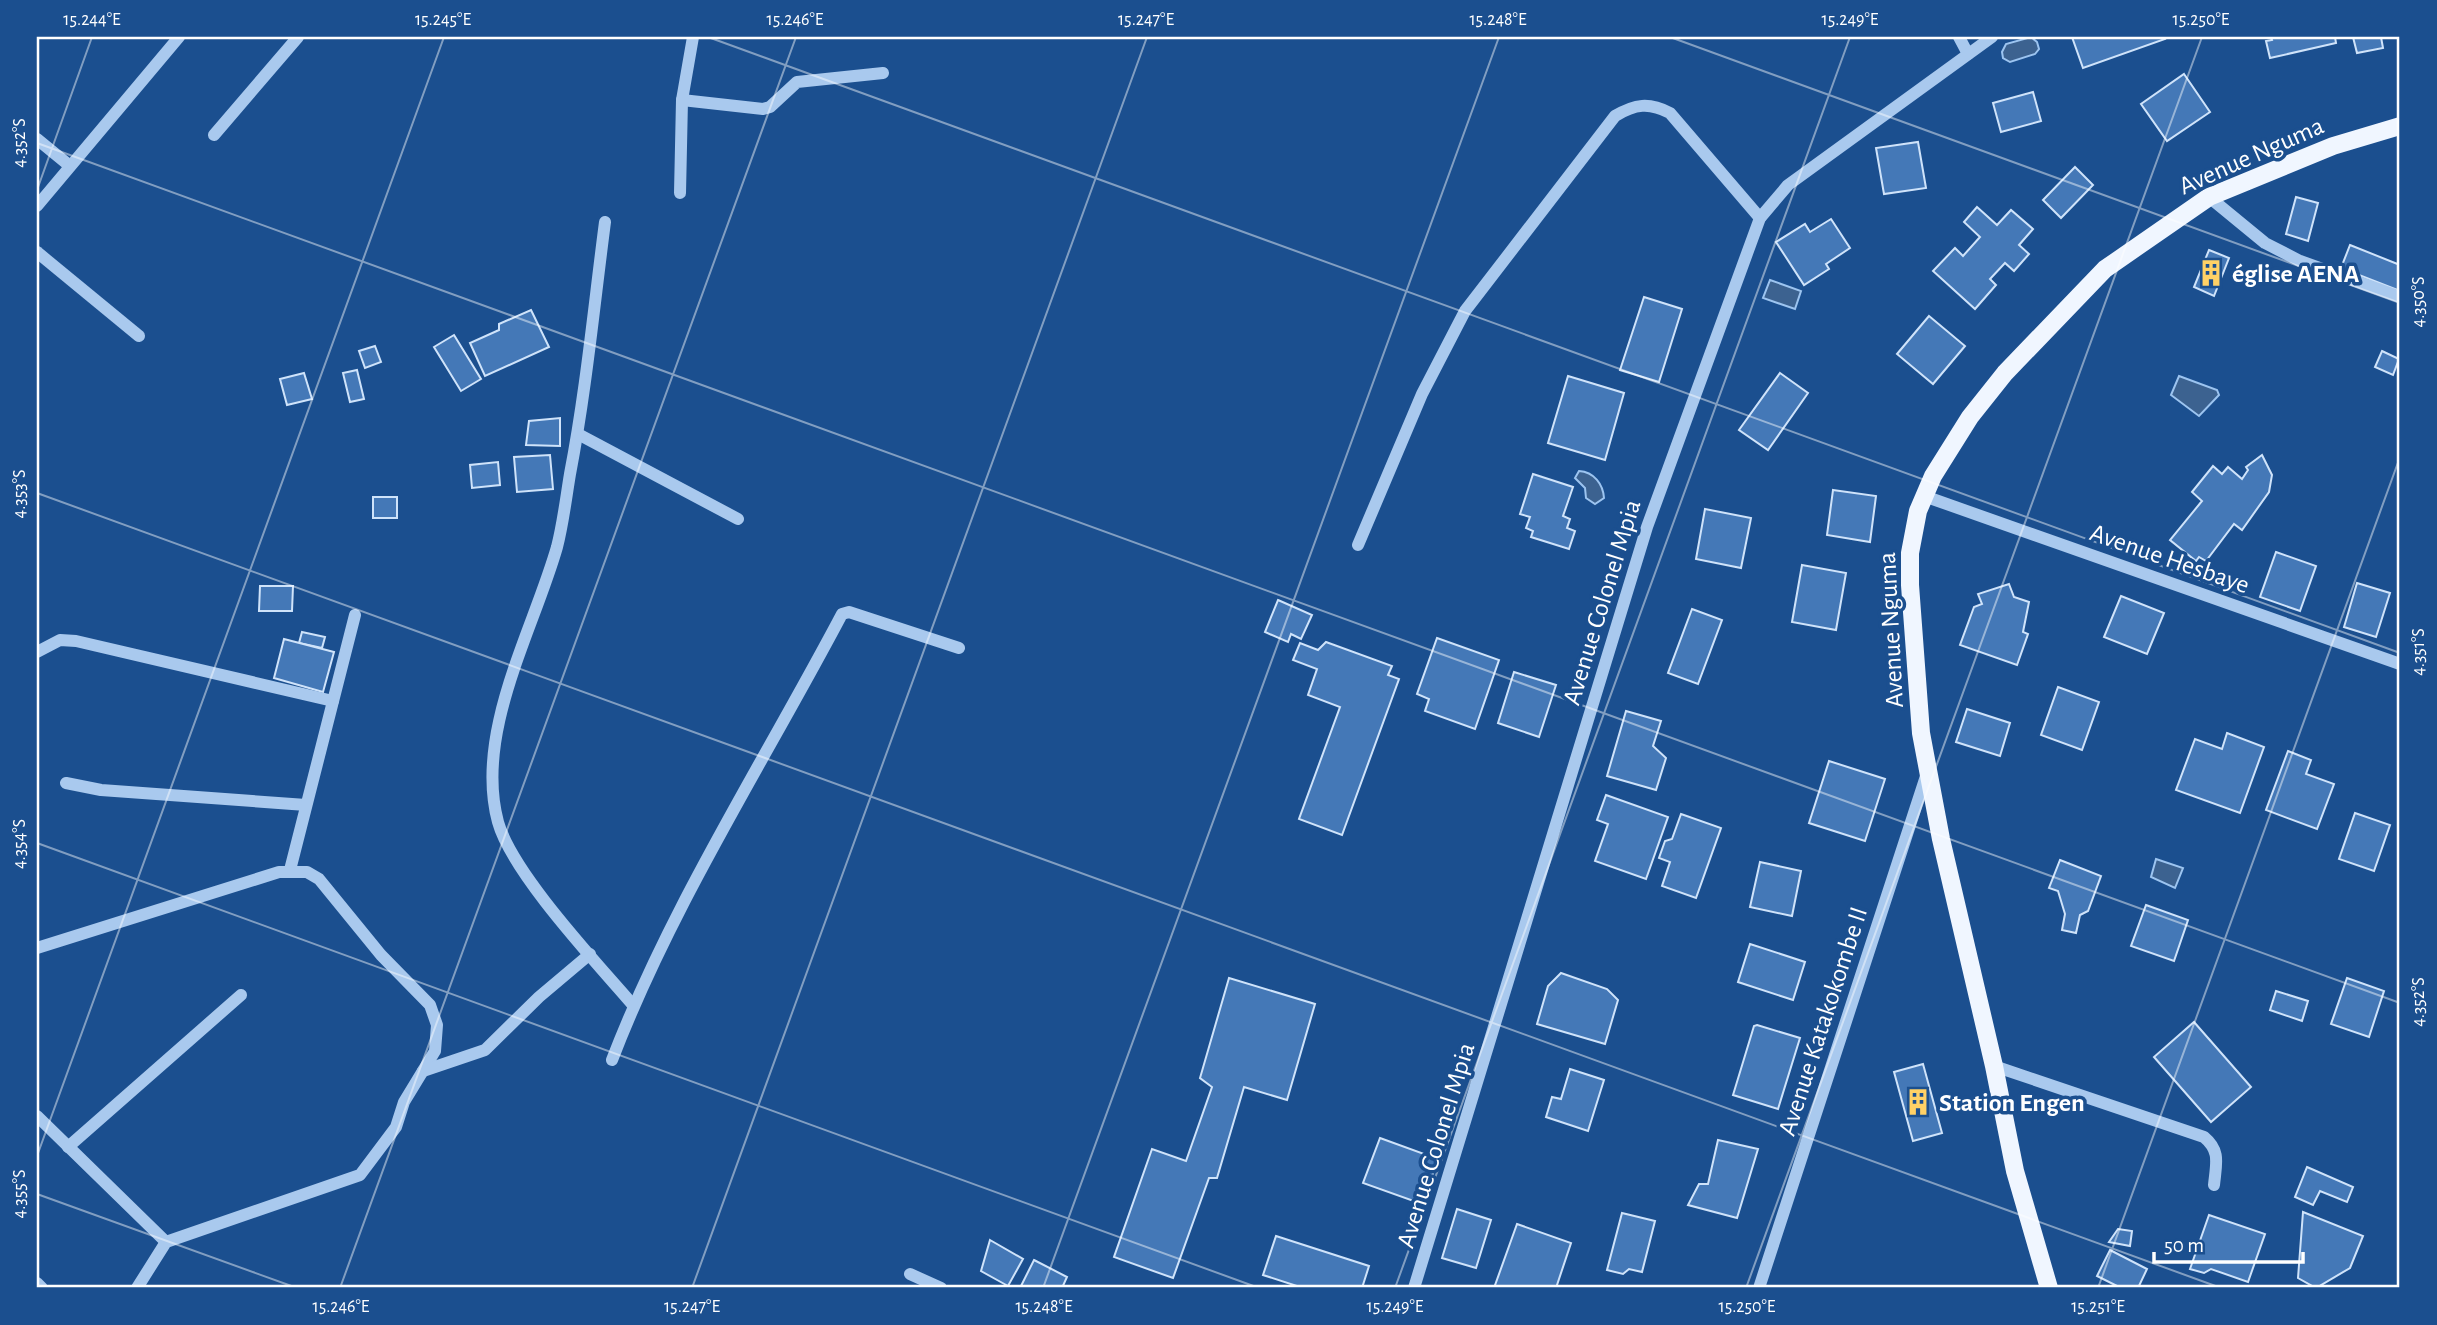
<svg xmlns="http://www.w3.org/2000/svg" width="2437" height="1325" font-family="'Alegreya Sans',sans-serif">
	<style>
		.water { fill: #3c6290; stroke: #9cc4f0; stroke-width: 2 }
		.building { fill: #4478b7; stroke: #cfe3fa; stroke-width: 2 }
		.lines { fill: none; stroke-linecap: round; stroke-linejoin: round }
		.minor { stroke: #a9c9ee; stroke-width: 12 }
		.major { stroke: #f0f6ff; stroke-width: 18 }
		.ticks { fill: none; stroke: #fff; stroke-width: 2; stroke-opacity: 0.45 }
		.labels { text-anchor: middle; stroke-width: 7; stroke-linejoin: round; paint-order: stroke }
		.street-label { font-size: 26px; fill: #fff; stroke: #1b4f8f }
		.poi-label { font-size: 26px; font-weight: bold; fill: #fff; stroke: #1b4f8f; text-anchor: start }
		.neatline { fill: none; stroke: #fff; stroke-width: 2.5 }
		.ticks-label { font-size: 18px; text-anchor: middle; fill: #fff }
	</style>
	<rect width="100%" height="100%" fill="#1b4f8f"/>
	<g class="water">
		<path d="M2031,37L2037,42L2039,49L2035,54L2010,62L2003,58L2002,52L2006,44Z"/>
		<path d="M1770,280L1801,291L1795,309L1763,298Z"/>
		<path d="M2179,376L2217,390L2219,395L2199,416L2171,395Z"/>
		<path d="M1579,471C1594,472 1603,484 1604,498L1595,504L1586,498L1585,488L1575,478Z"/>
		<path d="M2156,859L2183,868L2175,888L2151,877Z"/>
	</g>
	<g class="building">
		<path d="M2072,37H2164L2165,39L2083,68Z"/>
		<path d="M2271,37H2335L2336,43L2270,58L2266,41L2272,40Z"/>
		<path d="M2353,37H2381L2383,48L2357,53Z"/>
		<path d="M2184,74L2210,112L2167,141L2141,104Z"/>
		<path d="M2033,92L2041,121L2001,132L1993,103Z"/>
		<path d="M1918,142L1926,188L1884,194L1876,148Z"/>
		<path d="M2075,167L2093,185L2061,218L2043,200Z"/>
		<path d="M2296,197L2318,203L2308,241L2286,234Z"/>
		<path d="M1977,207L1997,225L2011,210L2033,229L2019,245L2029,254L2014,271L2005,263L1990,279L1996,285L1975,309L1933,271L1955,248L1963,256L1980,237L1964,222Z"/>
		<path d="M1831,219L1850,248L1826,264L1829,269L1804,285L1776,242L1805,224L1810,232Z"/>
		<path d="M2350,245L2400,265V291L2341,268Z"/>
		<path d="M2209,250L2229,258L2214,296L2194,287Z"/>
		<path d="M1644,297L1682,309L1659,382L1620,370Z"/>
		<path d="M531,310L549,347L485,376L470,343L499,330V324Z"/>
		<path d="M1929,316L1965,346L1933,384L1897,354Z"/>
		<path d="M454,335L481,379L461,391L434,347Z"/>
		<path d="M375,346L381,362L365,368L359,351Z"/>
		<path d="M2382,351L2399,359L2393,375L2375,367Z"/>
		<path d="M357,370L364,399L350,402L343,373Z"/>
		<path d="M304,373L312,399L287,405L280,379Z"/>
		<path d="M1780,373L1808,393L1768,450L1739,430Z"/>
		<path d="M1568,376L1624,393L1605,460L1548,443Z"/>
		<path d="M560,418V446L526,445L529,421Z"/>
		<path d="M550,455L553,489L517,492L514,457Z"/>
		<path d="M2262,455L2272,475L2269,492L2242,530L2234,524L2206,561L2199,557L2196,561L2170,540L2202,501L2192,492L2213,466L2222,474L2228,467L2242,479L2248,470L2246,467Z"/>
		<path d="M498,462L500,485L472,488L470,465Z"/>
		<path d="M1533,474L1573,487L1563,516L1570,519L1567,528L1575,531L1569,549L1531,537L1533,531L1526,528L1530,517L1520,514Z"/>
		<path d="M1833,490L1876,496L1870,542L1827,535Z"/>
		<rect x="373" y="497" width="24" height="21"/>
		<path d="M1705,509L1751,518L1741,568L1696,559Z"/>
		<path d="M2276,552L2316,566L2300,611L2260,597Z"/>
		<path d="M1802,565L1846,573L1836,630L1792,622Z"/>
		<path d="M2357,583L2390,593L2376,637L2344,627Z"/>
		<path d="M2009,584L2014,597L2029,602L2023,632L2028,634L2017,665L1960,645L1974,607L1982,604L1978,594Z"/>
		<path d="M260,586H293L292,611H259Z"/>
		<path d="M2121,596L2164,613L2147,654L2104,637Z"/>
		<path d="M1278,600L1312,615L1301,639L1291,634L1288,642L1265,632Z"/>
		<path d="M1692,609L1722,620L1698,684L1668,673Z"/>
		<path d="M302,632L325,637L322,648L299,643Z"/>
		<path d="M1437,638L1499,660L1475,729L1425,711L1429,699L1417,694Z"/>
		<path d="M284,639L334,652L323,692L274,678Z"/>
		<path d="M1326,642L1392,666L1388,675L1399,679L1342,835L1299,819L1340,707L1308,695L1317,669L1293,660L1300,643L1318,650Z"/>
		<path d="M1514,672L1556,685L1539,737L1498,723Z"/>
		<path d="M2058,687L2099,702L2082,750L2041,735Z"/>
		<path d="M1967,709L2010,723L2000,756L1956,742Z"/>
		<path d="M1626,711L1661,721L1653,746L1666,758L1656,790L1607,776Z"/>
		<path d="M2227,733L2264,747L2240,813L2176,790L2195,739L2222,749Z"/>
		<path d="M2288,751L2311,760L2306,774L2334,784L2317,829L2266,810Z"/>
		<path d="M1829,761L1885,779L1865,841L1809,823Z"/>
		<path d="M1606,795L1668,817L1646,879L1595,861L1608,824L1597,820Z"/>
		<path d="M2355,813L2390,825L2374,871L2339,859Z"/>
		<path d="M1681,814L1721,828L1696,898L1662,886L1670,862L1659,858L1665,841L1672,839Z"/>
		<path d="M2060,860L2101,876L2088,911L2080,915L2076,933L2062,930L2065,914L2058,891L2049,888Z"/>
		<path d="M1760,862L1801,871L1792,916L1750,907Z"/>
		<path d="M2146,905L2188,920L2174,961L2131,946Z"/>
		<path d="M1750,944L1805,962L1793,1000L1738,982Z"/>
		<path d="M1561,973L1607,989L1618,1000L1605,1044L1537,1024L1548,986Z"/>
		<path d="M1229,978L1315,1004L1287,1100L1244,1087L1217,1178H1209L1173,1278L1114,1257L1152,1149L1186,1161L1212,1087L1200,1078Z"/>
		<path d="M2347,978L2384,991L2369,1037L2331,1024Z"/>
		<path d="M2276,991L2308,1001L2302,1021L2270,1010Z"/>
		<path d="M2194,1022L2251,1087L2211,1122L2154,1057Z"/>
		<path d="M1757,1025L1800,1038L1778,1109L1733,1095L1754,1026Z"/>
		<path d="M1923,1064L1942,1133L1913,1141L1894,1072Z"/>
		<path d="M1570,1069L1604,1080L1588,1131L1546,1117L1552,1097L1561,1099Z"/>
		<path d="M1380,1138L1438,1159L1422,1204L1363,1183Z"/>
		<path d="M1718,1140L1758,1149L1737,1218L1688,1205L1699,1184H1708Z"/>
		<path d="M2307,1167L2353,1187L2347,1202L2320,1191L2313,1205L2295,1197Z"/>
		<path d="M1457,1209L1491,1220L1476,1268L1442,1258Z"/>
		<path d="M2303,1212L2363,1236L2350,1268L2316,1288L2298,1278Z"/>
		<path d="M1622,1213L1655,1221L1642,1272L1629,1269L1623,1274L1607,1270Z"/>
		<path d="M2209,1215L2265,1234L2248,1282L2211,1269L2204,1273L2190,1269Z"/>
		<path d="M1517,1224L1571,1243L1556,1288H1494Z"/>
		<path d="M2118,1229L2132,1231L2130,1246L2109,1242Z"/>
		<path d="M1276,1236L1369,1266L1362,1288H1303L1263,1275Z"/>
		<path d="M990,1240L1023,1259L1008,1286L981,1271Z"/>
		<path d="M2110,1250L2147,1269L2138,1288H2121L2097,1276Z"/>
		<path d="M1034,1260L1067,1277L1062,1288H1020Z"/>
	</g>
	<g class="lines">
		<g class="minor">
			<path d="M1959,37L1968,54"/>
			<path d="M682,100L763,109L770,107L797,82L883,73"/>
			<path d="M214,135L298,37"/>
			<path d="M37,139L70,166"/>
			<path d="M680,193L682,100L693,37"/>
			<path d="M2209,197L2265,243L2300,261L2400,297"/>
			<path d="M37,206L179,37"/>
			<path d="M605,222C594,306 586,391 570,474C566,498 563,524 557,547C533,631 474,733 498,822C512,873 597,963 633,1005"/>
			<path d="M37,252L139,336"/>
			<path d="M578,434L738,519"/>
			<path d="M1924,496L2400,664"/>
			<path d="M1358,545L1422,394L1465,311L1615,116C1635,104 1649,102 1670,113L1760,218"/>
			<path d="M37,652L60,640L76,641L333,701"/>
			<path d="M66,783L101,790L306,805"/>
			<path d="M290,870L355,615"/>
			<path d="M37,948L279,872H307L319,879L381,955L430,1005L437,1025L435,1051L404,1102L396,1127L360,1175L166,1242L137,1288"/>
			<path d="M612,1060C672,904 764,762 842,614L849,612L959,648"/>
			<path d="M1994,1066L2204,1137C2221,1151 2216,1164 2214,1185"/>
			<path d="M423,1071L485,1050L539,997L590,954"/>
			<path d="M37,1116L166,1242"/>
			<path d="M68,1147L241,995"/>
			<path d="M910,1274L941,1288"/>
			<path d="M37,1283L42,1288"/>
			<path d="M1414,1288L1647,527L1760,218L1788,185L1992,37"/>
			<path d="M1759,1288L1927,773"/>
		</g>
		<path class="major" d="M2049,1288L2015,1171L1994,1066L1941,839L1921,733L1910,585V553L1918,511L1933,476L1970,417L2005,373L2105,269L2209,197L2333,146L2400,126"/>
	</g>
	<path class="ticks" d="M708,37L2400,653M1670,37L2400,303M37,143L2400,1003M37,190L92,37M37,493L2221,1288M37,843L1259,1288M37,1156L444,37M37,1194L297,1288M340,1288L796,37M692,1288L1147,37M1043,1288L1499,37M1395,1288L1850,37M1746,1288L2202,37M2098,1288L2400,457"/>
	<defs>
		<symbol id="building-bare" viewBox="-9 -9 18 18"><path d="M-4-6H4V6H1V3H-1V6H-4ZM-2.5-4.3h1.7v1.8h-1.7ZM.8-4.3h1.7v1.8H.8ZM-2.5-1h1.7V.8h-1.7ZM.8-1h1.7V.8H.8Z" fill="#ffd166" stroke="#1b4f8f" stroke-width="2.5" paint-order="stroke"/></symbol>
	</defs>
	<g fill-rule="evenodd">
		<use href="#building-bare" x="2192" y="254" width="38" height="38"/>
		<use href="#building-bare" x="1899" y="1083" width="38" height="38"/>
	</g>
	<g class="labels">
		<g class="street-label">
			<text transform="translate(2251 155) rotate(-24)" y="9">Avenue Nguma</text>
			<text transform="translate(2170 558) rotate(19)" y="9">Avenue Hesbaye</text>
			<text transform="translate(1601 602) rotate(-73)" y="9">Avenue Colonel Mpia</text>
			<text transform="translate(1890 630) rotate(-93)" y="9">Avenue Nguma</text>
			<text transform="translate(1822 1021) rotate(-72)" y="9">Avenue Katakokombe II</text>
			<text transform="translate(1435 1145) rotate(-73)" y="9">Avenue Colonel Mpia</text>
		</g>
		<g class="poi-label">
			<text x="2232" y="282">église AENA</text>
			<text x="1939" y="1111">Station Engen</text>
		</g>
	</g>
	<rect width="2437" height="1325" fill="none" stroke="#1b4f8f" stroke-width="77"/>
	<path d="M2154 1252v10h149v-10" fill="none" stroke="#ffffff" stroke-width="3.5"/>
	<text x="2164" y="1252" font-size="21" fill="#ffffff" stroke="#1b4f8f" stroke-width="5" paint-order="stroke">50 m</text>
	<rect x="38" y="38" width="2360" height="1248" class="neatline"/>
	<g class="ticks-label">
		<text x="92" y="25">15.244°E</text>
		<text x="443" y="25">15.245°E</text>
		<text x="795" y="25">15.246°E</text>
		<text x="1146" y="25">15.247°E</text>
		<text x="1498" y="25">15.248°E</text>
		<text x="1850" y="25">15.249°E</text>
		<text x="2201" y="25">15.250°E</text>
		<text transform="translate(19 143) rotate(-90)" y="6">4.352°S</text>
		<text transform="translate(2418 302) rotate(-90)" y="6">4.350°S</text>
		<text transform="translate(19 494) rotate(-90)" y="6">4.353°S</text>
		<text transform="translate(2418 652) rotate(-90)" y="6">4.351°S</text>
		<text transform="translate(19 844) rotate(-90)" y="6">4.354°S</text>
		<text transform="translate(2418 1002) rotate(-90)" y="6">4.352°S</text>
		<text transform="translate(19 1194) rotate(-90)" y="6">4.355°S</text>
		<text x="341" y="1312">15.246°E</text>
		<text x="692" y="1312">15.247°E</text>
		<text x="1044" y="1312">15.248°E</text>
		<text x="1395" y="1312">15.249°E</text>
		<text x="1747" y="1312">15.250°E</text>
		<text x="2098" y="1312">15.251°E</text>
	</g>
</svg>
